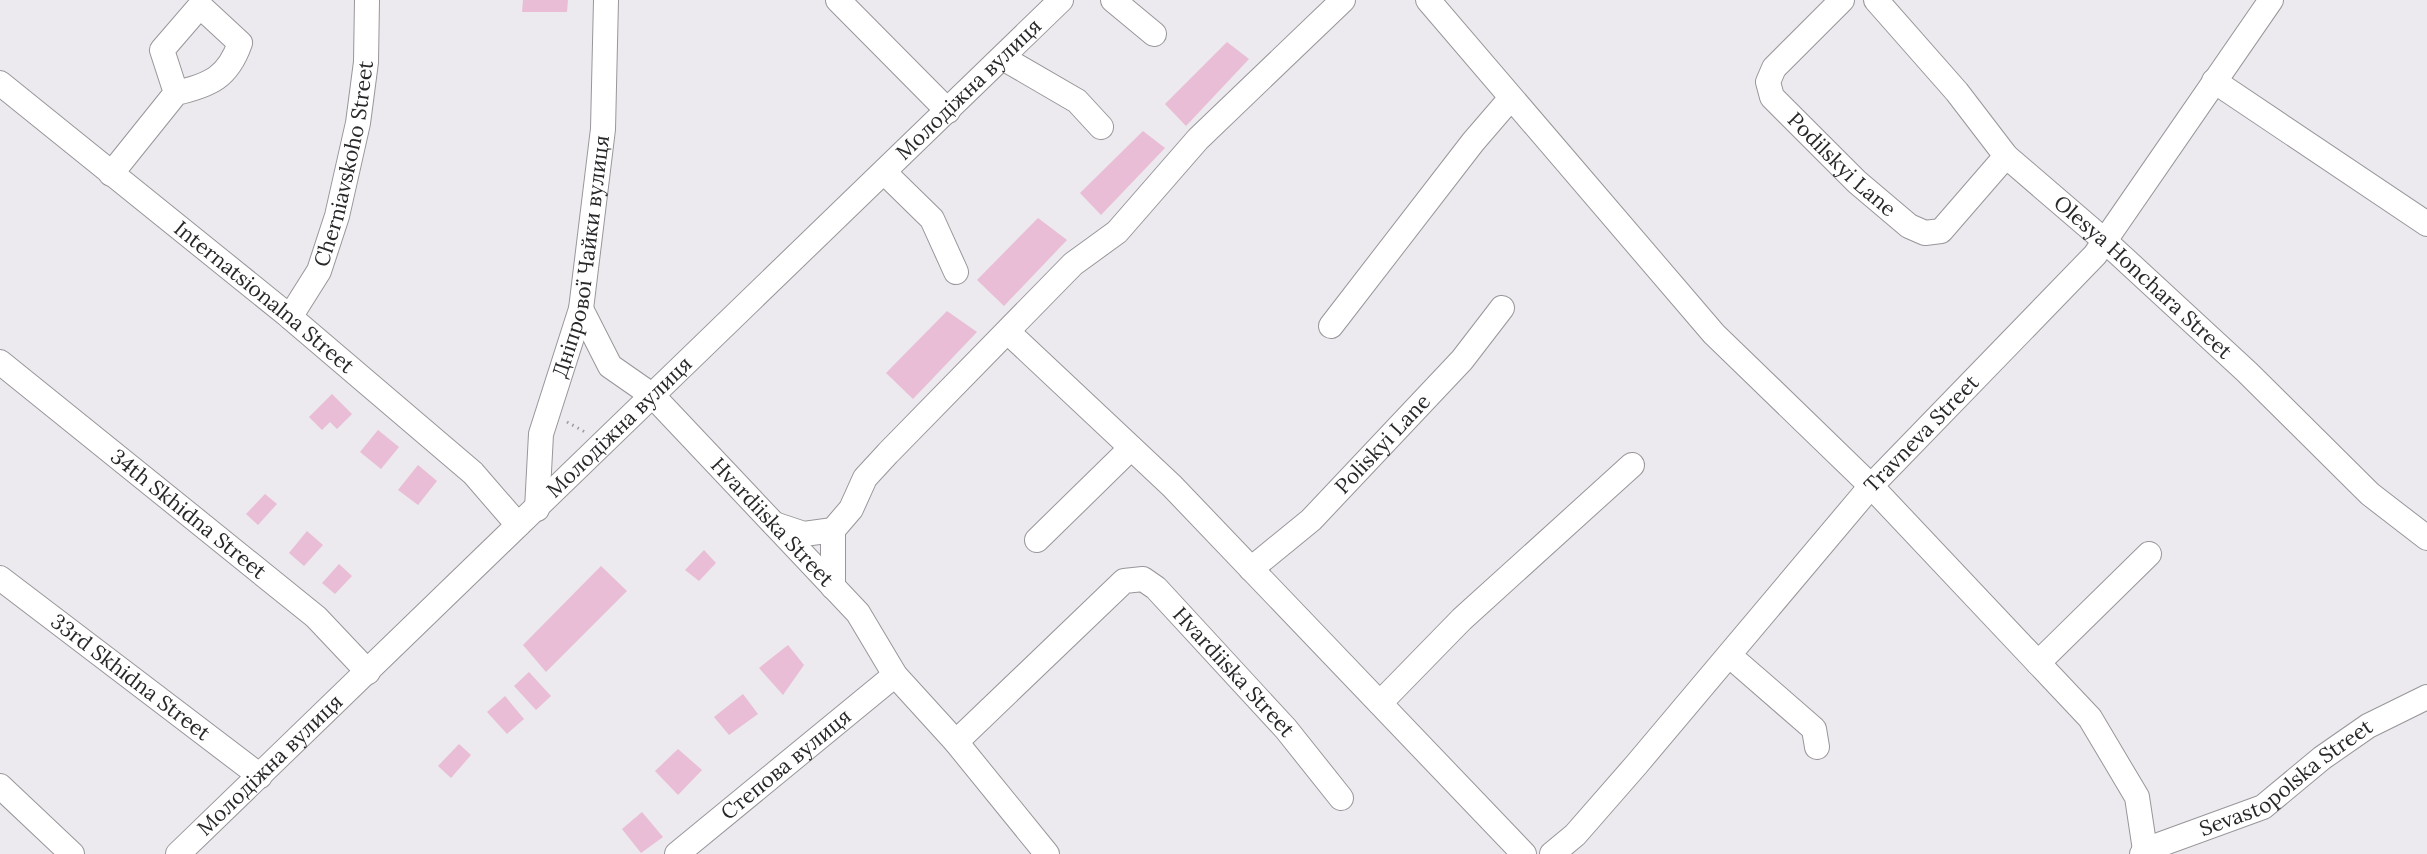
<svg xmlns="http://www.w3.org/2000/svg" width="2427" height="854" font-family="Lora,serif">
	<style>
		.building { fill: #e9bdd6 }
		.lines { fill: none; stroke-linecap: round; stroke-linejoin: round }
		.minor-casing { stroke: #98969a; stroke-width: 26 }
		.path { stroke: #9c9b9e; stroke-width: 3; stroke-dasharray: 1.5 4.5; stroke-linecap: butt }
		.minor { stroke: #fff; stroke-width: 24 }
		.labels { text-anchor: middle; stroke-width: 4.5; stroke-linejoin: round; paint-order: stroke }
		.street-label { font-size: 21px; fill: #282729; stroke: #eceaee }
	</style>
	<rect width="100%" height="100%" fill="#eceaee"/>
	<g class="building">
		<path d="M523,0H568L567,12H522Z"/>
		<path d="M1227,42L1249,59L1186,126L1165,104Z"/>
		<path d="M1143,131L1165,148L1101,215L1080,193Z"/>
		<path d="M1038,218L1067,240L1004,306L977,280Z"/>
		<path d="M947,311L977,332L913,399L886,373Z"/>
		<path d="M332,394L352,414L337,429L330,422L322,430L309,417Z"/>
		<path d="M378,430L399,447L381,469L360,452Z"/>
		<path d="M418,465L437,481L418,505L398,490Z"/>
		<path d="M265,494L277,504L258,525L246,514Z"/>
		<path d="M307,531L323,545L304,566L289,553Z"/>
		<path d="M704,550L716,563L699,581L685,570Z"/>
		<path d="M339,564L352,576L335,594L322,583Z"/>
		<path d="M601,566L627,591L546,672L523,645Z"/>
		<path d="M788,645L804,665L783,695L759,668Z"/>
		<path d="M529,672L551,696L536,710L514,686Z"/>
		<path d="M743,694L758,714L729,735L714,717Z"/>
		<path d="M505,696L524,719L507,734L487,712Z"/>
		<path d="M459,744L471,755L451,778L438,766Z"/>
		<path d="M678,749L702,770L678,795L655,771Z"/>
		<path d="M642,812L663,837L641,853L622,829Z"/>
	</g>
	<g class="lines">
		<defs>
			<g id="minor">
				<path d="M838,0L948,111"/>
				<path d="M1113,0L1154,34"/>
				<path d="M1428,0L1714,334L1871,486L2090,718L2137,797L2145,850"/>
				<path id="s1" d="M1842,0L1774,68L1768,82L1772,97L1857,182L1909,226L1925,233L1941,231L2006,156"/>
				<path id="s2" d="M1876,0L1957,92L2006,156L2105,241L2247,372L2370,494L2427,538"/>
				<path d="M1003,58L1077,101L1101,127"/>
				<path d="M2214,81L2427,224"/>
				<path id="s3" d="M0,83L290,317L473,473L518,525"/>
				<path d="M885,173L932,219L956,272"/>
				<path d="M111,174L176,93L162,50L200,6L240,43C228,77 211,85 176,93"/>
				<path id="s4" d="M581,309L610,366L653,396L858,613L895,675L956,742L1047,854"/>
				<path id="s5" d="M290,317L319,271L337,216L358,123L366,62L367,0"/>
				<path d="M1331,326L1473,142L1510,99"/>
				<path d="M1008,332L1172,486L1524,854"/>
				<path id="s6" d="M0,362L316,617L368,672"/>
				<path id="s7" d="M537,509L541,434L581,309L603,129L606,0"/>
				<path d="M774,524L804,534L833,530L851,509L865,478L888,453L1073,264L1117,232L1198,139L1343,0"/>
				<path d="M833,530V587"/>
				<path d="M1037,540L1131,448"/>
				<path id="s8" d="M1251,569L1311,520L1462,360L1502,308"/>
				<path id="s9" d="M0,578L260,776"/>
				<path d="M1730,656L1814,729L1817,747"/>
				<path d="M2038,663L2149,554"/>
				<path d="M1380,703L1462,619L1632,465"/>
				<path id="s10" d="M956,742L1124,581L1143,579L1156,588L1286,729L1341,798"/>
				<path d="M0,786L72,854"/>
				<path id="s11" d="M178,854L1061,0"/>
				<path id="s12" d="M677,854L895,675"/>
				<path id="s13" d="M1552,854L1575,835L1637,764L1871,486L2095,255L2271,0"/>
				<path id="s14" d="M2142,854L2145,850L2263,807L2322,758L2368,726L2427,697"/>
			</g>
		</defs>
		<use href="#minor" class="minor-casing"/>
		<path class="path" d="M567,422L585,432"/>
		<use href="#minor" class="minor"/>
	</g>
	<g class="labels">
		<g class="street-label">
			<text dy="7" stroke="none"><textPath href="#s11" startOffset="1100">Молодіжна вулиця</textPath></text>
			<text dy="7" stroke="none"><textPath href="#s5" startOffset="165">Cherniavskoho Street</textPath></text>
			<text dy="7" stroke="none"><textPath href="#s1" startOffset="224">Podilskyi Lane</textPath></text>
			<text dy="7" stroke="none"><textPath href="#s7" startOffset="258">Дніпрової Чайки вулиця</textPath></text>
			<text dy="7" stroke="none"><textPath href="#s2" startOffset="386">Olesya Honchara Street</textPath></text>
			<text dy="7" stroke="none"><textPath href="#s3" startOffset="340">Internatsionalna Street</textPath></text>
			<text dy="7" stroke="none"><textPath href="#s11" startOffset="614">Молодіжна вулиця</textPath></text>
			<text dy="7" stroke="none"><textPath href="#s13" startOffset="560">Travneva Street</textPath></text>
			<text dy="7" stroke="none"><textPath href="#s8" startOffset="182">Poliskyi Lane</textPath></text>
			<text dy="7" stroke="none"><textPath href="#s6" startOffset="242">34th Skhidna Street</textPath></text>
			<text dy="7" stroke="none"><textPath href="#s4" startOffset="290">Hvardiiska Street</textPath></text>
			<text dy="7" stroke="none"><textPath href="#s10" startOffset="382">Hvardiiska Street</textPath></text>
			<text dy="7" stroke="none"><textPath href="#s9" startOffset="164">33rd Skhidna Street</textPath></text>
			<text dy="7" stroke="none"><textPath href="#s12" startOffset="141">Степова вулиця</textPath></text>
			<text dy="7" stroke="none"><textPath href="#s11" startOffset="128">Молодіжна вулиця</textPath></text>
			<text dy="7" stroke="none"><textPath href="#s14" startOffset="165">Sevastopolska Street</textPath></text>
		</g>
	</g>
</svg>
